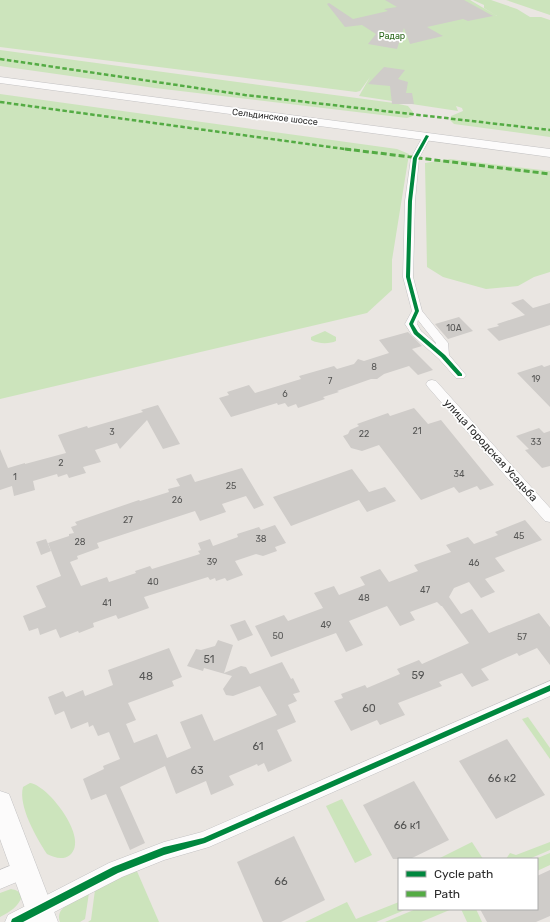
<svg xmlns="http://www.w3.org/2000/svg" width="550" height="922" font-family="Rubik,sans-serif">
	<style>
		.green { fill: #cce4bc }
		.building { fill: #cfccc9 }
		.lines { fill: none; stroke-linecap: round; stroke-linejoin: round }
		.street-casing { stroke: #c3c2c3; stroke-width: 1 }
		.secondary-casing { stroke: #c3c2c3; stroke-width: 1 }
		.street { fill: #fcfbfb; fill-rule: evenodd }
		.secondary { fill: #fcfbfb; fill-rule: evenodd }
		.quiet-far1 { stroke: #54ab44; stroke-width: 2.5; stroke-dasharray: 4.5 2.5; stroke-linecap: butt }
		.quiet { stroke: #54ab44; stroke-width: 3; stroke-dasharray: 6 3; stroke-linecap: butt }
		.cycleway-casing { stroke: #fff; stroke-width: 3 }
		.cycleway { fill: #00873e; fill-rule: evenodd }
		.labels { text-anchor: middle; stroke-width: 3.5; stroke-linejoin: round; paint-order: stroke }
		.far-park-label { font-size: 9px; fill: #2c681d; stroke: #fff }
		.far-street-label { font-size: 9px; fill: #2c2c2c; stroke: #fff }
		.number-label { font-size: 9px; fill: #565655 }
		.street-label { font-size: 11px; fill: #2c2c2c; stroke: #fff }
		.near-number-label { font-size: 11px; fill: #565655 }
	</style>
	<rect width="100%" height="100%" fill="#eae6e2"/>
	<g class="green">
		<path d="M0,0H470L497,16L484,8V5L473,0H491L517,9L530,17H541L550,20V137L454,124L450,120L451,116L463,111L462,108L456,106L458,111L359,96L370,77L360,91L356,92L0,47Z"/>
		<path d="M506,0H550V15Z"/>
		<path d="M0,50L394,103L408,106L413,112V116L407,118L155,88L0,66Z"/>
		<path d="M0,94L397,149L409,154L392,260V290L367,313L0,399Z"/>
		<path d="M450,159L550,171V272L534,277L518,286L486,289L443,277L427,267L425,163Z"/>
		<path d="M325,331L336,337V341C330,344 318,344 311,340V337Z"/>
		<path d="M528,717L550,748V759L522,719Z"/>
		<path d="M30,783C48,785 90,839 70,855C62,861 54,857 47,854C36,837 18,806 23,787Z"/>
		<path d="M342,799L372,855L355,863L326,806Z"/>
		<path d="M472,842L483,859H438Z"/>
		<path d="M550,842V850L529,859H506L510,853L516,855Z"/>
		<path d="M550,853V865L537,871V859H535Z"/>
		<path d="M136,869L159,922H88L91,920L95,890Z"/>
		<path d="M11,889C16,890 19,891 22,896C19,906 10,912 0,917V893Z"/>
		<path d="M89,893L85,919L80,922H60C54,906 78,899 89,893Z"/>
		<path d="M347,902L356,919L399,902V909H407L376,922H305Z"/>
		<path d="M416,909H452L421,922H385Z"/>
		<path d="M461,909H476L482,922H467Z"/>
	</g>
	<g class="building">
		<path d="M385,0H464L493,16L468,21L463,19L427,27L443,36L410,44L404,28L397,49L368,44L376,34L362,25L345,27L327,4L329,3L353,19L388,11L384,9L397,7Z"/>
		<path d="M384,67L405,70L398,79L408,82L406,93H412L414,104H392L390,86L368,84Z"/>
		<path d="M523,299L533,308L550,303V325L499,341L487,329L499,326L497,324L525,315L511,303Z"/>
		<path d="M459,317L473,331L448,339L435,324Z"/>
		<path d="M408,332L422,346L412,349L433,370L418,375L409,366L384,374L377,379H371L337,391L339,392L323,397L325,399L298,408L296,404L288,407L285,403L278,405L277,403L231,417L219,398L229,395L227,392L249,385L255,393L301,379L299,376L334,366L337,369L354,364L358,359L364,361L389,353L379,340Z"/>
		<path d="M542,365L544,367L550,365V407L517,373Z"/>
		<path d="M158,405L180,444L163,449L147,420L120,449L117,443L95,450L101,462L83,467L86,473L69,478L67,474L58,477L57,474L33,481L35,490L14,496L12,486L0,490V449L8,468L25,463V464L66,453L58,435L87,426L88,428L143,412L141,410Z"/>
		<path d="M414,408L428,424L441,420L494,485L480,490L477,486L459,493L454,487L421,500L379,445L362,451L351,448L343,436L348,434L350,430L359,426L357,424L388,413L390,416Z"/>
		<path d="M539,428L544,433L550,431V466L542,468L525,450L529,449L516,436Z"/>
		<path d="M242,468L264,505L254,509L246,496L222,504L226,512L200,521L195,511L97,543L99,548L77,556L78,559L70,562L81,586L107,577L109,582L136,573L135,571L150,566L152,569L200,554L198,551L201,550L198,543L210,539L213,546L238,537L237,534L259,527L261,530L275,525L286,543L275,547L277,551L263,556L256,554L235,561L243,575L227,581L225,578L216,581L215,578L210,580L208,577L144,597L149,608L118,619L116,615L93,623L94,627L79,633L78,631L60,638L56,629L40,635L38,628L29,631L23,616L46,607L36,586L61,576L48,543L69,536V534L74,533L71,527L77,525L75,522L139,500L140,501L169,492L168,489L180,486L176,479L191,474L195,482Z"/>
		<path d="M352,469L369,492L385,487L396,501L367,512L359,500L291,526L273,497Z"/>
		<path d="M525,520L542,540L495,558L505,571L485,579L495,592L481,598L469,582L454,588L449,597L461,614L472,609L489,633L539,613L550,627V665L537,648L519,656L517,653L481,669L489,680L472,687L462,673L439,682L442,686L398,703L405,715L380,725L377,720L351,731L334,701L343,698L341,694L365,685L367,688L400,674L397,669L419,660L422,664L469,643L442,606H441L437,602L410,612L415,620L400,626L387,606L349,621L363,645L346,652L336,633L271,657L255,626L284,615L288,621L323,608L314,593L334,586L339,595L365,585L360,577L380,569L389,582L418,571L414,565L451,552L446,545L468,537L474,544L498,535L495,532Z"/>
		<path d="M46,539L51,551L41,555L36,542Z"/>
		<path d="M245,620L253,635L238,641L230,625Z"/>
		<path d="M218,640L233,645L224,673L241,666L246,667L250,674L282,662L291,679L293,678L300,692L293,694L297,701L288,705L296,722L277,730L292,761L268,772L264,763L258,766L257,764L229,776L234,785L211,795L206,781L176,794L165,766L120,787L145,843L130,850L106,794L91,800L83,779L104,769L103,766L120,759L109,732L98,736L93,725L89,727L88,722L71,729L64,711L55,715L48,697L63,691L66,697L83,690L85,696L113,685L108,670L169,648L182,677L172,681L174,686L128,703L136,720L126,724L134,743L157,734L167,758L191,748L180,722L202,714L214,741L277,715L260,686L233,696L226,695L223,689L232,676L204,668L203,671L187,666L196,649L201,650L215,646Z"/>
		<path d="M507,739L545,795L496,819L459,761Z"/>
		<path d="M414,781L449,840L410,859H393L363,805Z"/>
		<path d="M294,836L325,900L281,922H263L237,862Z"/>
		<path d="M550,870V916L536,922H487L480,909H537V876Z"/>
	</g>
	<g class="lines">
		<defs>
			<g id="street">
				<path d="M427,133L431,136L419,158L415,201L413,277L422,311L448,343L449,355L466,375L464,378H456L439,359L412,335L405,324L412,311L403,277L405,201L411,158L423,136ZM418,320L436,343V344L421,331L417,324Z"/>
				<path d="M432,380L436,381L550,508V522L545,521L428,387L426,384L428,381Z"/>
				<path d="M550,681V696L209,847L164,860L122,877L35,922H5L8,915L109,863L164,842L202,832Z"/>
				<path d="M24,860L31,862L33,869L31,876L0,889V870Z"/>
			</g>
			<g id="secondary">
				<path d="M0,77L550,149V157L0,83Z"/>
				<path d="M0,791L9,794L58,922H30L0,839Z"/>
			</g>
		</defs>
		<use href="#street" class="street-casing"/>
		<use href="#secondary" class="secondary-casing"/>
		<use href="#street" class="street"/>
		<use href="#secondary" class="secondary"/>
		<g class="quiet-far1">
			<path d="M0,59L245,95L550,130"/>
			<path d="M0,102L352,150"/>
		</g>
		<path class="quiet" d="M345,149L550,174"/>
		<defs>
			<g id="cycleway">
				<path d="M426,135L429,136L417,158L412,201L410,277L419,311L413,324L418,332L445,355L462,374V376H458L441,357L414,334L409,324L415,311L406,277L408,201L413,158Z"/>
				<path d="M550,685V691L205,843L164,855L118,873L23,922H11L12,919L113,867L164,847L203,838Z"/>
			</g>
		</defs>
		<use href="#cycleway" class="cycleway-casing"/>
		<use href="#cycleway" class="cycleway"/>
	</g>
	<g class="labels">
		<g class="far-park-label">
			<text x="392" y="39">Радар</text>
		</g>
		<g class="far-street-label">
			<text transform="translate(275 117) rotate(7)" y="3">Сельдинское шоссе</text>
		</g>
		<g class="number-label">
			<text x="454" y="331">10А</text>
			<text x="374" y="370">8</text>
			<text x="536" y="382">19</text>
			<text x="330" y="384">7</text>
			<text x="285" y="397">6</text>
			<text x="417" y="434">21</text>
			<text x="112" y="435">3</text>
			<text x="364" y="437">22</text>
			<text x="536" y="445">33</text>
			<text x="61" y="466">2</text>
			<text x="459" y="477">34</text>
			<text x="15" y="480">1</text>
			<text x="231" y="489">25</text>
			<text x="177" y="503">26</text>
			<text x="128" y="523">27</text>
			<text x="519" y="539">45</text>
			<text x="261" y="542">38</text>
			<text x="80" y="545">28</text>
			<text x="212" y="565">39</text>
			<text x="474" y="566">46</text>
			<text x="153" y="585">40</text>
			<text x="425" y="593">47</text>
			<text x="364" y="601">48</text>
			<text x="107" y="606">41</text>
			<text x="326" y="628">49</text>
			<text x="278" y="639">50</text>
			<text x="522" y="640">57</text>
		</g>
		<g class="street-label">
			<text transform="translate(491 450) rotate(48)" y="4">улица Городская Усадьба</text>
		</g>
		<g class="near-number-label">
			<text x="209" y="663">51</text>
			<text x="418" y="679">59</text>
			<text x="146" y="680">48</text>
			<text x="369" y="712">60</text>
			<text x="258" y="750">61</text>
			<text x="197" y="774">63</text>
			<text x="502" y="782">66 к2</text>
			<text x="407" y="829">66 к1</text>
			<text x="281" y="885">66</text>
		</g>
	</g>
	<rect x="398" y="858" width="140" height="52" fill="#ffffff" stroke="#ababab"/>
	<rect x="406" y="871" width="20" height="6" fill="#00873e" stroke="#ababab"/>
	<text x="434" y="878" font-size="12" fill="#2c2c2c">Cycle path</text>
	<rect x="406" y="891" width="20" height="6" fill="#54ab44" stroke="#ababab"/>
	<text x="434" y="898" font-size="12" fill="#2c2c2c">Path</text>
</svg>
